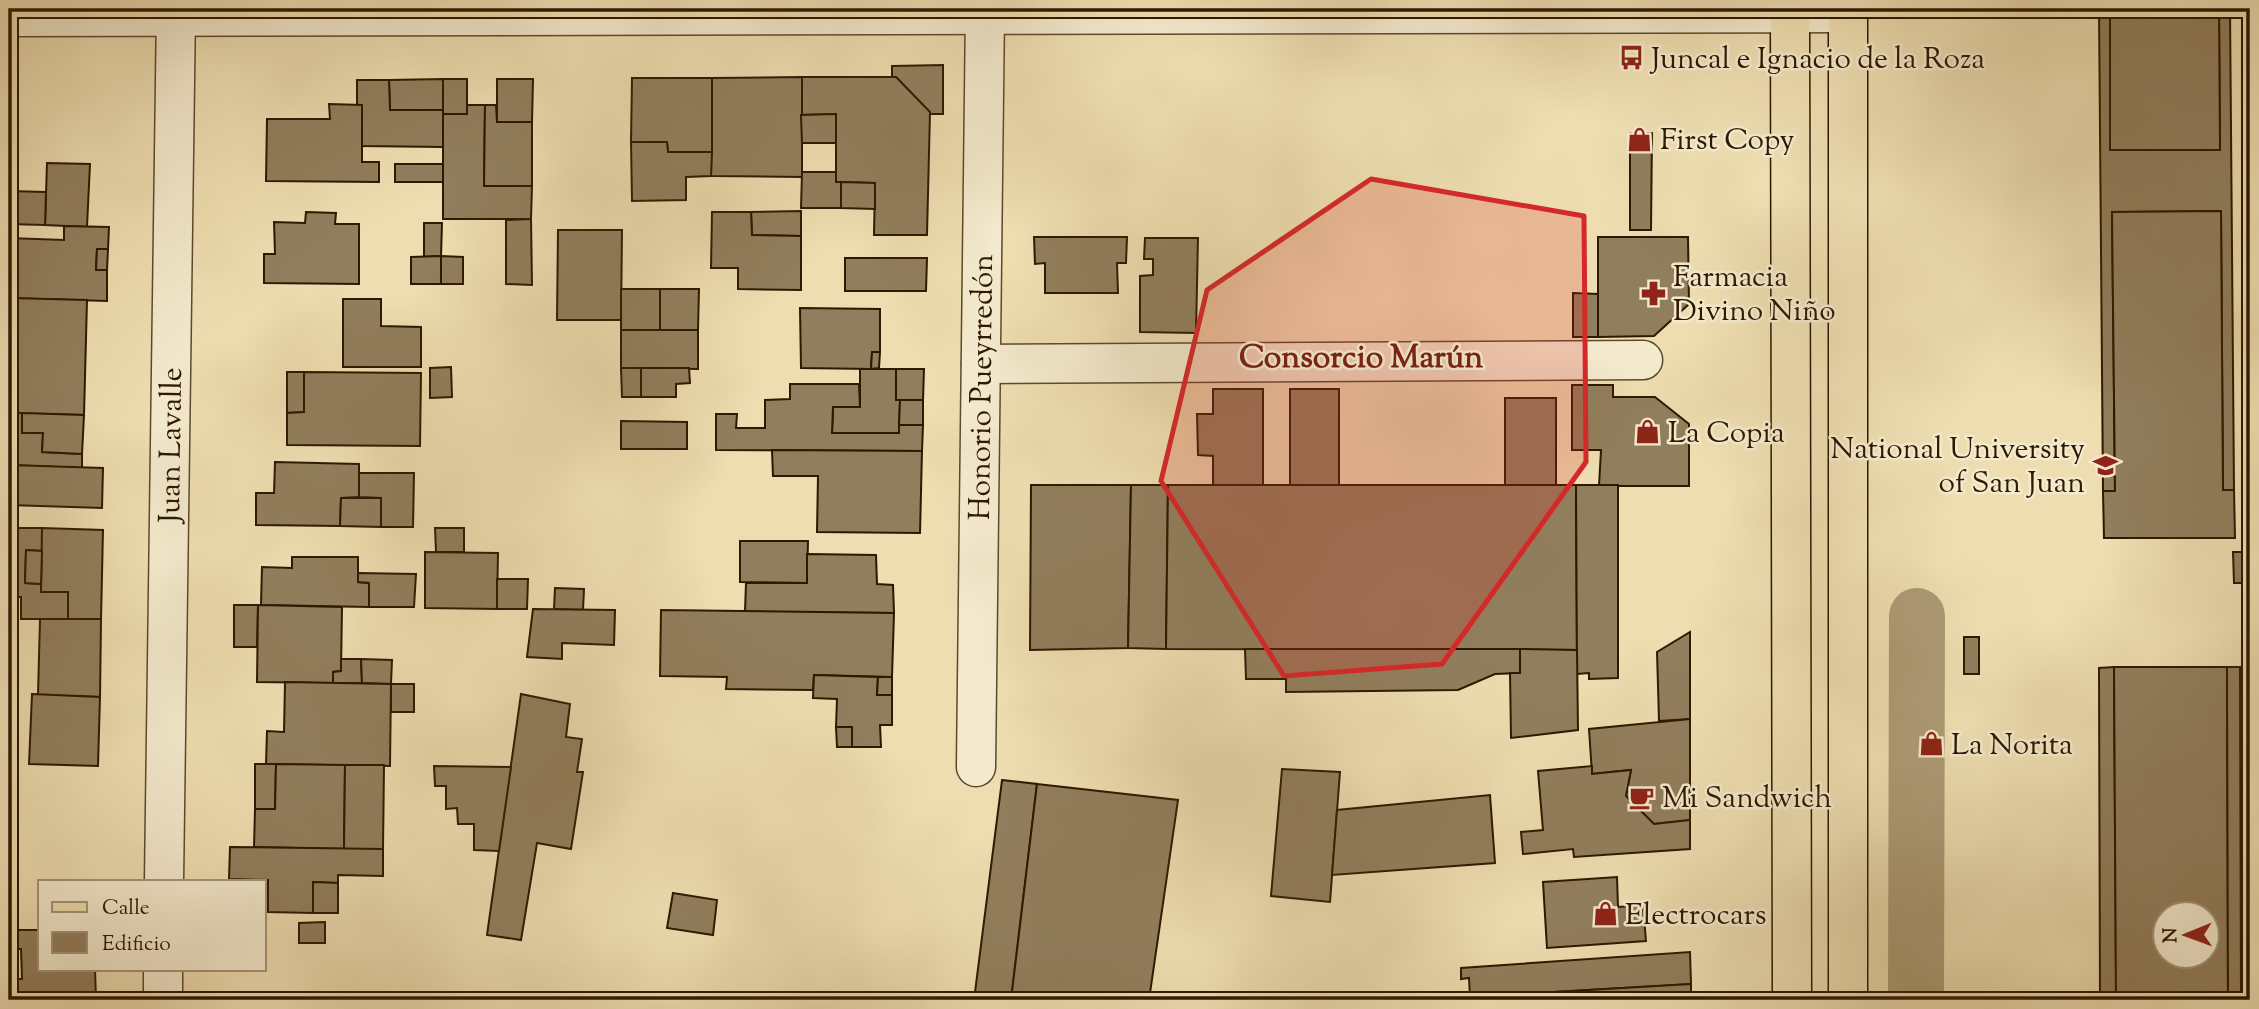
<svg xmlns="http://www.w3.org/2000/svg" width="2259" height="1009" font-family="'Sorts Mill Goudy',serif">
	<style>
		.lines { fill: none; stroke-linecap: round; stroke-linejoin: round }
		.canal { stroke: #ac9a74; stroke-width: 56 }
		.building { fill: #917e5c; stroke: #2e1800; stroke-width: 2; fill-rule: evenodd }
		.minor-casing { stroke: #5e492c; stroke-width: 41 }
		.major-casing { stroke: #2e1800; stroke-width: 41 }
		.minor { stroke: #f3e9cc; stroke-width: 38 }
		.major { stroke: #edddb0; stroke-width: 38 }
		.marked { fill: #d62828; fill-opacity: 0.2; stroke: #d62828; stroke-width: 5; stroke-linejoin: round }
		.labels { text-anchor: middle; stroke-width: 5; stroke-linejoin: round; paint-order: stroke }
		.poi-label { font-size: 30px; fill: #2e1800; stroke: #f3e9cc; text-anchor: start }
		.street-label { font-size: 30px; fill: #2e1800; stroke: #f3e9cc }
		.neighbourhood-label { font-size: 32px; font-weight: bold; fill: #7a1f14; stroke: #f3e9cc }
	</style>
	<rect width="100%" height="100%" fill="#edddb0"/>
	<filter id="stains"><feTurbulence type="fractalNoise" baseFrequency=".00286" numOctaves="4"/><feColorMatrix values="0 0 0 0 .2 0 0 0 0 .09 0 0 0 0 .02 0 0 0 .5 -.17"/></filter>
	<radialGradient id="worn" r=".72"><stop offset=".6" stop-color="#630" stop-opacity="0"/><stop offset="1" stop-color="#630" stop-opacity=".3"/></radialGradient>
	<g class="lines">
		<path class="canal" d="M1916,1000L1917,616"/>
	</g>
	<g class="building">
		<path d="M2099,9H2110V150H2220L2219,9H2230L2234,490H2223L2221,211L2112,212L2115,491H2103Z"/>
		<path d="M2110,9H2219L2220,150H2110Z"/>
		<path d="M943,65V114H930L896,77H892V66Z"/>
		<path d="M802,77H896L930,112L927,235H874L875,183L836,182V114L801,115Z"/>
		<path d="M802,77V177L711,176L712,78Z"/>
		<path d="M632,78H712V152H668L667,142H631Z"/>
		<rect x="443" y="79" width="24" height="35"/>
		<path d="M443,79V110H390L389,80Z"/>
		<path d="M497,79H533L532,122H497Z"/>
		<path d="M357,80H389L390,110H443V147L361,146L362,105H357Z"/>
		<path d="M329,104L362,105V162H379V182L266,181L267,119H330Z"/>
		<path d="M467,105H485L484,186H532L531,219H443V114H467Z"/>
		<path d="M485,105H496L497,122H532V186H484Z"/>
		<path d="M836,114V143H802L801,115Z"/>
		<path d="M1630,133H1652L1651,230H1630Z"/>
		<path d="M631,142H667L668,152H712L711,176L686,177V200L632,201Z"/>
		<path d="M47,163L90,164L87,227L45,225Z"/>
		<rect x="395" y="164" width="48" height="18"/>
		<path d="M802,172H836V182H841V208H801Z"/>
		<path d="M841,182L875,183V209L841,208Z"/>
		<path d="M9,191L46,192L45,225L9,224Z"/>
		<path d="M801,211V236L752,235L751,212Z"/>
		<path d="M2221,211L2223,490H2234L2235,538H2104L2103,491H2115L2112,212Z"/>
		<path d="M306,212L336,213L335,224H359V284L264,283V254H275L274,222L305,223Z"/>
		<path d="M712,212H751L752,235L801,236V290L738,289V268H711Z"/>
		<path d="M531,219L532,285L506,284V220Z"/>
		<path d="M424,223H442L441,256L424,257Z"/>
		<path d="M64,226L109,227L108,249H97L96,270H107V301L9,298V238L64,240Z"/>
		<path d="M558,230H622L621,320H557Z"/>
		<path d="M1034,237H1127L1126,263H1117L1118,293H1045V263L1035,264Z"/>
		<path d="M1598,237H1688L1689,304L1654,336L1598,337Z"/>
		<path d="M1145,238H1198L1196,333L1140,332V276L1153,275V259H1144Z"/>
		<path d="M97,249H108L107,270H96Z"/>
		<path d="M441,256L463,257V284H441Z"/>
		<path d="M441,256V284H411V257Z"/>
		<path d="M845,258H927L926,291H845Z"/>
		<rect x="621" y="289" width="39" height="41"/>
		<path d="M660,289H699L698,330H660Z"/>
		<path d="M1573,293L1598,294V337H1573Z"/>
		<path d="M9,298L87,300L84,415L9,413Z"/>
		<path d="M343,299H381V326L421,327V367H343Z"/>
		<path d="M800,308L880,309V352H872L871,369L801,368Z"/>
		<path d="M621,330H698V369L621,368Z"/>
		<path d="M872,352H880L879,368L871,369Z"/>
		<path d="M451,367L452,397L430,398V368Z"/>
		<path d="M621,368H641V397H622Z"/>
		<path d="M641,368H689L690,383L676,384V397H641Z"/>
		<path d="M860,369H896V400H900L899,433H832L833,407H860Z"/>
		<path d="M896,369H924L923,400H896Z"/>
		<path d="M287,372H304V412L287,413Z"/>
		<path d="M304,372L421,373L420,446L287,445V413L304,412Z"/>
		<path d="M790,384H859L860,407H833L832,433H899V425H923L922,451L716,450V414H737L736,428H765V400L790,399Z"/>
		<path d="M1572,385H1613V397H1655L1689,424V486H1599L1601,450H1572Z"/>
		<path d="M1213,389H1263V485L1213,486V456L1198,455L1197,414H1213Z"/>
		<rect x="1290" y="389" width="49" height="96"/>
		<path d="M1505,398H1556V486L1505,485Z"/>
		<path d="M900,400H923V425H899Z"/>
		<path d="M9,413H22V433H43L42,452L82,454V468L9,465Z"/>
		<path d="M22,413L84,415L82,454L42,452L43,433H22Z"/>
		<path d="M621,421L687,422V449H621Z"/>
		<path d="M772,450L922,451L920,533L817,532L818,476H773Z"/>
		<path d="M275,462L359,464V497L341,498L340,526L256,525V493H274Z"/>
		<path d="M9,465L103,468L102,508L9,505Z"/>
		<path d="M359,473H414L413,527H381V498L359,497Z"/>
		<path d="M1031,485H1131L1128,648L1030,650Z"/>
		<path d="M1131,485H1168L1166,649L1128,648Z"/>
		<path d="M1168,485H1576L1577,650L1166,649Z"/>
		<path d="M1576,485H1618V678L1589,679V673L1577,674Z"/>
		<path d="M341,498H381V527L340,526Z"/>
		<path d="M9,528H42V551L26,550L25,583L41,584V592H68V619H21V597H9Z"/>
		<path d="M42,528L103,530L101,619H68V592H41Z"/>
		<path d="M435,528H464V552H436Z"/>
		<path d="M740,541H808L807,583L740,582Z"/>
		<path d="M26,550L42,551L41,584L25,583Z"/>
		<path d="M425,552L498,553L497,609L425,608Z"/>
		<path d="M2233,552H2250V583H2234Z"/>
		<path d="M807,554L876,555L877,584L893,585L894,613L745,612L746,583H807Z"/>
		<path d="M292,557H358V582L369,583V607L261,605L262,567L292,568Z"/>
		<path d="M358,573L416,574L414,607H369V583L358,582Z"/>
		<path d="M497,579H528L527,609H497Z"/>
		<path d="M555,588L584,589L583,610L554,609Z"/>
		<path d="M234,605H258L257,647H234Z"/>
		<path d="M258,605L342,607L341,671L333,672V683L257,682Z"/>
		<path d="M533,609L615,610L614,645L562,643V659L527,657Z"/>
		<path d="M661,610L894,613L892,677L814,675L813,690L726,689L727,677L660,676Z"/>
		<path d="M40,619H101L100,697L38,695Z"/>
		<path d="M1690,632V719L1659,721L1657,652Z"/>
		<rect x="1964" y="637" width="15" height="37"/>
		<path d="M1245,649H1520V673L1495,674L1458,690L1286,692V679H1246Z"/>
		<path d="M1520,649L1577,650L1578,730L1511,738L1510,673H1520Z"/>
		<path d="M341,659H361L362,683H333V672L341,671Z"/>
		<path d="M361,659L392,660L391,684L362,683Z"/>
		<path d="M2114,667L2116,997H2100L2099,668Z"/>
		<path d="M2114,667H2227L2228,997H2116ZM2164,914H2206V956H2164Z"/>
		<path d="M2227,667H2240L2241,996L2228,997Z"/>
		<path d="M814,675L878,677L877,695H892V725H880L881,747H852V727H836L837,699L813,698Z"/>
		<path d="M878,677H892V695H877Z"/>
		<path d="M285,682L391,684L390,766L266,764L267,731L284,732Z"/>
		<rect x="391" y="684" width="23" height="28"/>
		<path d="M32,694L100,697L98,766L29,764Z"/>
		<path d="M521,694L570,704L566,737L582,739L577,772H583L571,849L537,843L521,940L487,935Z"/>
		<path d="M1690,719V820L1654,824L1626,796L1631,770L1592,774L1589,729Z"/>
		<path d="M836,727H852V747H837Z"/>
		<path d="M255,764H276L275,809H255Z"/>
		<path d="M276,764L345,765L344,849L254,847L255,809H275Z"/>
		<path d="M345,765H384L383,849H344Z"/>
		<path d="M434,766L511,767L499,851L474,850V824H458L457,808L446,809V786H435Z"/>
		<path d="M1592,766V774L1631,770L1626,796L1654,824L1690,820V849L1574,857L1573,849L1523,854L1521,832L1543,830L1538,771Z"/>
		<path d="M1282,769L1340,772L1330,902L1271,896Z"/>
		<path d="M1002,780L1037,784L1011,1000H974Z"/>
		<path d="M1037,784L1178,800L1149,1000H1011Z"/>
		<path d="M1490,795L1495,863L1332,875L1337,810Z"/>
		<path d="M230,847L383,849V876L338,875V883L313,882V913L268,912V880L229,879Z"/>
		<path d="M1617,877L1618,907L1643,905L1646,941L1547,948L1543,882Z"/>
		<path d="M253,880H268V912H264V881Z"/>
		<path d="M313,882L338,883V913H313Z"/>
		<path d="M673,893L717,900L713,935L667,928Z"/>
		<path d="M325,922V943H299V923Z"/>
		<path d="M9,930H40V969H95L96,1000H12L13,979H22L21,949H9Z"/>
		<path d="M1690,952L1691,984L1470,997L1469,978L1461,979V968Z"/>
		<path d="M1691,984V1000H1470V997Z"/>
	</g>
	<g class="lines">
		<defs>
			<g id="minor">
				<path d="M9,17L1848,13"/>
				<path d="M981,364L1643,360"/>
				<path id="s1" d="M976,767L985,9"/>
				<path id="s2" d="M164,881L176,9"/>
				<path d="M163,1000V969"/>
			</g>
			<g id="major">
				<path d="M1790,9L1792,1000"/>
				<path d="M1848,9V1000"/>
			</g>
		</defs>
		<use href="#minor" class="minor-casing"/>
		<use href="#major" class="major-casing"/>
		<use href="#minor" class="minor"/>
		<use href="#major" class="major"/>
	</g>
	<path class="marked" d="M1371,179L1584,216L1586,462L1442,664L1284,676L1161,481L1207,290Z"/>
	<defs>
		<symbol id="bus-bare" viewBox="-9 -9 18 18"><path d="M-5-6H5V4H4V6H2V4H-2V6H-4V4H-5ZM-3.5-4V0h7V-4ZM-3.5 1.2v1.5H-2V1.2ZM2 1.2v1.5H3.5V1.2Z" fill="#8f2418" stroke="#f3e9cc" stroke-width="2.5" paint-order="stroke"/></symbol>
		<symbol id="shop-bare" viewBox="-9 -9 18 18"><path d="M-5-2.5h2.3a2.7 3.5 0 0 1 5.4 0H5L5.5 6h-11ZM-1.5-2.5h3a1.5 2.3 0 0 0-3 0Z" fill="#8f2418" stroke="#f3e9cc" stroke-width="2.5" paint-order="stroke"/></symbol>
		<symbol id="pharmacy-bare" viewBox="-9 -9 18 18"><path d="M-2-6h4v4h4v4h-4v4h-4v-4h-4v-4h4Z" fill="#8f2418" stroke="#f3e9cc" stroke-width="2.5" paint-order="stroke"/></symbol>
		<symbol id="university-bare" viewBox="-9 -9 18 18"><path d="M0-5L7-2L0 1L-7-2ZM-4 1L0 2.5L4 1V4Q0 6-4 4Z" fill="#8f2418" stroke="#f3e9cc" stroke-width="2.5" paint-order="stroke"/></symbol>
		<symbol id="cafe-bare" viewBox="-9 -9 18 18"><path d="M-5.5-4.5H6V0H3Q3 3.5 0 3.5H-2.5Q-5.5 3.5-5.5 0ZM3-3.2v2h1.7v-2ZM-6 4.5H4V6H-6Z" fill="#8f2418" stroke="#f3e9cc" stroke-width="2.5" paint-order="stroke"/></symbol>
	</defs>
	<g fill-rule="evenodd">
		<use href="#bus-bare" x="1614" y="40" width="35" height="35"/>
		<use href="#shop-bare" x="1622" y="122" width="35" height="35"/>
		<use href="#pharmacy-bare" x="1636" y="276" width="35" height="35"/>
		<use href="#shop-bare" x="1630" y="414" width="35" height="35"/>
		<use href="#university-bare" x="2088" y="448" width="35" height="35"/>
		<use href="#shop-bare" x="1914" y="726" width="35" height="35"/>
		<use href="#cafe-bare" x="1624" y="780" width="35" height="35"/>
		<use href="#shop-bare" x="1588" y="896" width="35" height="35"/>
	</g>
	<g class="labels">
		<g class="poi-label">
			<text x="1651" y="68">Juncal e Ignacio de la Roza</text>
			<text x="1660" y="149">First Copy</text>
			<text x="1673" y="286">Farmacia<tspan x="1673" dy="34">Divino Niño</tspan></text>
			<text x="1668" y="442">La Copia</text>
			<text x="2085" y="458" text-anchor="end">National University<tspan x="2085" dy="34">of San Juan</tspan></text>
			<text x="1951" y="754">La Norita</text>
			<text x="1662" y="807">Mi Sandwich</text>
			<text x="1625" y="924">Electrocars</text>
		</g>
		<g class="street-label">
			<text dy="10" stroke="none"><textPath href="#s1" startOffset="380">Honorio Pueyrredón</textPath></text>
			<text dy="10" stroke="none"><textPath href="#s2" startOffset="436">Juan Lavalle</textPath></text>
		</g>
		<g class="neighbourhood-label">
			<text x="1361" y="367">Consorcio Marún</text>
		</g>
	</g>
	<rect width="2259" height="1009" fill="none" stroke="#edddb0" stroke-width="35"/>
	<rect x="10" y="10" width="2238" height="988" fill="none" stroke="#2e1800" stroke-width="3.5"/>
	<rect x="18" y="18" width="2224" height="974" fill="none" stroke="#2e1800" stroke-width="2"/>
	<rect x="38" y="880" width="228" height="91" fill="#f3e9cc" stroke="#a4957a" stroke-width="2"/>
	<rect x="52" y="902" width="35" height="10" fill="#edddb0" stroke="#a4957a" stroke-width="2"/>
	<text x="102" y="914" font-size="21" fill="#2e1800">Calle</text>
	<rect x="52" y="932" width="35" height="21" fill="#917e5c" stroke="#a4957a" stroke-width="2"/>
	<text x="102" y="950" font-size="21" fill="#2e1800">Edificio</text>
	<g transform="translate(2186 935) rotate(269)"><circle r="33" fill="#f3e9cc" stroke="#a4957a" stroke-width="2"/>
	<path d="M0-5L12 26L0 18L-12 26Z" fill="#8f2418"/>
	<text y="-10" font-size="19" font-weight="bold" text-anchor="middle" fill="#2e1800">N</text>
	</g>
	<rect width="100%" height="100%" filter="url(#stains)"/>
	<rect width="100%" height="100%" fill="url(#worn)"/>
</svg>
